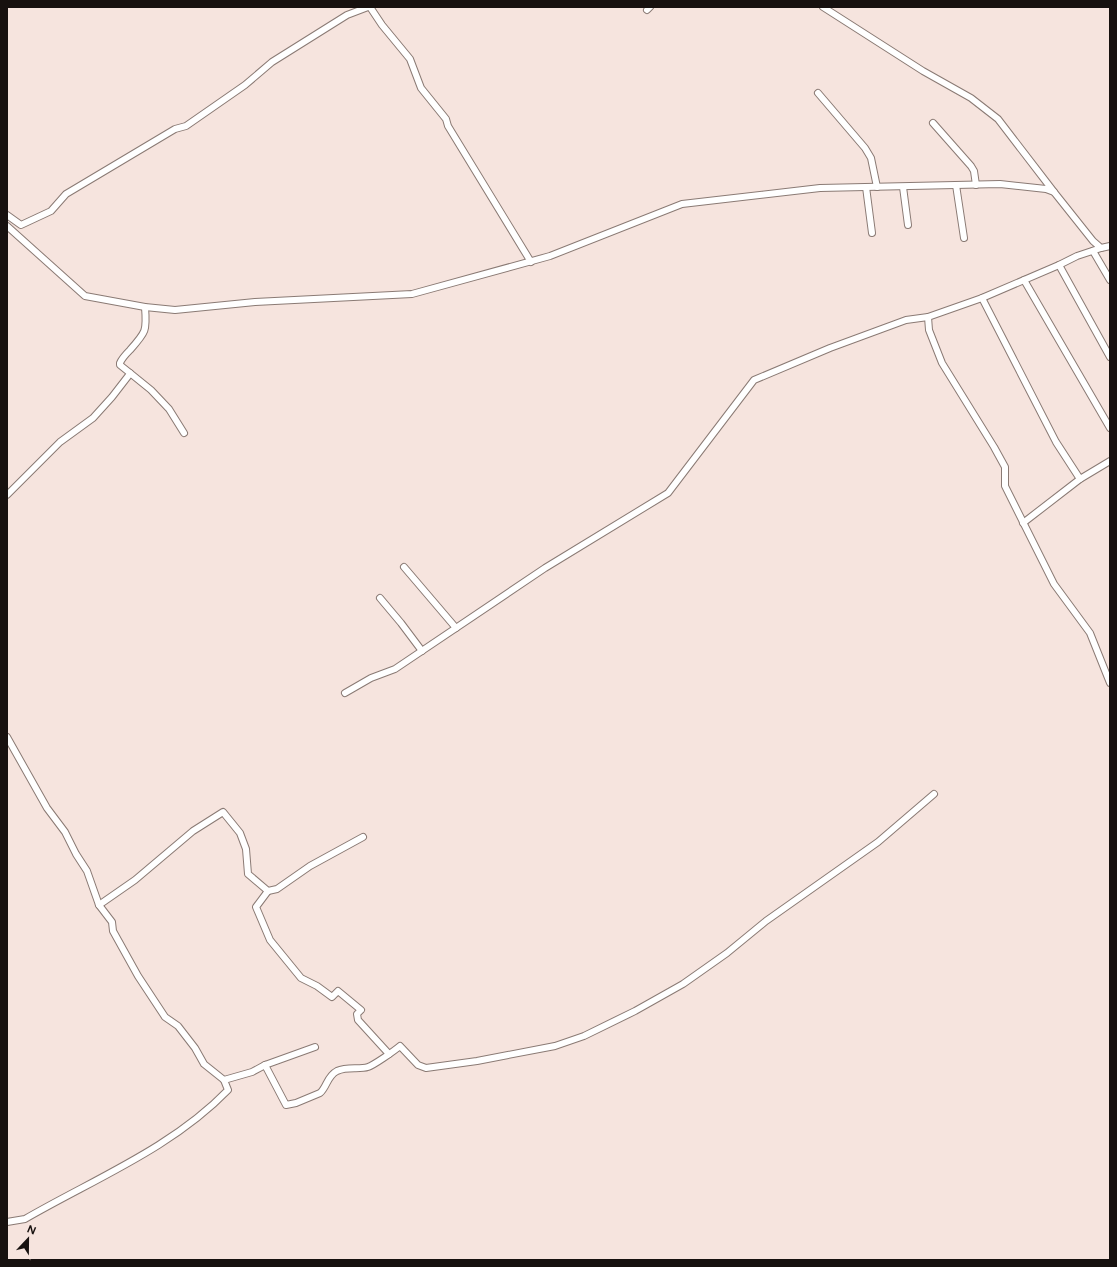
<svg xmlns="http://www.w3.org/2000/svg" width="1117" height="1267" font-family="Figtree,sans-serif">
	<style>
		.lines { fill: none; stroke-linecap: round; stroke-linejoin: round }
		.minor-casing { stroke: #8a7a74; stroke-width: 8 }
		.minor { stroke: #fff; stroke-width: 6 }
	</style>
	<rect width="100%" height="100%" fill="#f6e4de"/>
	<g class="lines">
		<defs>
			<g id="minor">
				<path d="M370,7L382,25L410,59L421,88L446,119L448,126L531,262"/>
				<path d="M823,7L923,71L971,98L998,119L1054,192"/>
				<path d="M647,10L650,7"/>
				<path d="M818,93L865,148L871,158L877,187"/>
				<path d="M933,123L971,166L974,171L976,185"/>
				<path d="M956,185L964,238"/>
				<path d="M866,187L872,233"/>
				<path d="M903,187L908,225"/>
				<path d="M7,215L21,225L51,211L66,194L175,129L186,126L245,85L272,62L347,15L368,7"/>
				<path d="M7,226L85,296L145,307L175,310L255,302L412,294L550,256L682,204L820,188L1000,184L1046,189L1054,192L1093,241L1101,248L1110,246"/>
				<path d="M1101,248L1077,256L1059,265L982,298L928,317L929,330L942,363L994,447L1005,467V486L1054,584L1090,633L1110,683"/>
				<path d="M1093,251L1110,280"/>
				<path d="M1059,265L1110,357"/>
				<path d="M1024,280L1110,428"/>
				<path d="M982,298L1056,442L1080,479"/>
				<path d="M130,373L151,390L169,409L184,433"/>
				<path d="M7,495L60,442L93,418L112,397L129,375L130,373L120,365V363C122,358 126,354 130,350C146,332 147,331 145,307"/>
				<path d="M1023,523L1080,479L1110,461"/>
				<path d="M404,567L456,628"/>
				<path d="M380,598L401,623L422,651"/>
				<path d="M345,693L371,678L395,669L545,568L668,493L754,380L830,348L906,320L928,317"/>
				<path d="M7,737L47,808L65,832L76,854L87,871L99,905L112,922L113,931L138,976L165,1017L178,1026L195,1048L204,1064L224,1080"/>
				<path d="M268,891L256,907L270,940L301,978L317,986L332,997L338,991L361,1010L357,1014L358,1020L389,1054"/>
				<path d="M99,905L135,880L193,831L223,812L240,833L246,849L248,874L268,891L277,889L310,866L363,837"/>
				<path d="M265,1065L315,1047"/>
				<path d="M7,1222L25,1219C94,1179 172,1148 228,1090L224,1080L252,1072L265,1065L286,1105L296,1103L320,1093C327,1087 327,1076 337,1071C348,1066 359,1070 368,1067C374,1065 394,1051 400,1046L418,1065L426,1068L477,1061L555,1046L584,1036L635,1011L683,984L727,953L766,921L878,842L934,794"/>
			</g>
		</defs>
		<use href="#minor" class="minor-casing"/>
		<use href="#minor" class="minor"/>
	</g>
	<rect width="1117" height="1267" fill="none" stroke="#17110f" stroke-width="16"/>
	<g transform="translate(28 1239) rotate(22)" stroke="#f6e4de" stroke-width="3" paint-order="stroke">
	<path d="M0-3L7 15L0 10L-7 15Z" fill="#17110f"/>
	<text y="-6" font-size="11" font-weight="bold" text-anchor="middle" fill="#17110f">N</text>
	</g>
</svg>
